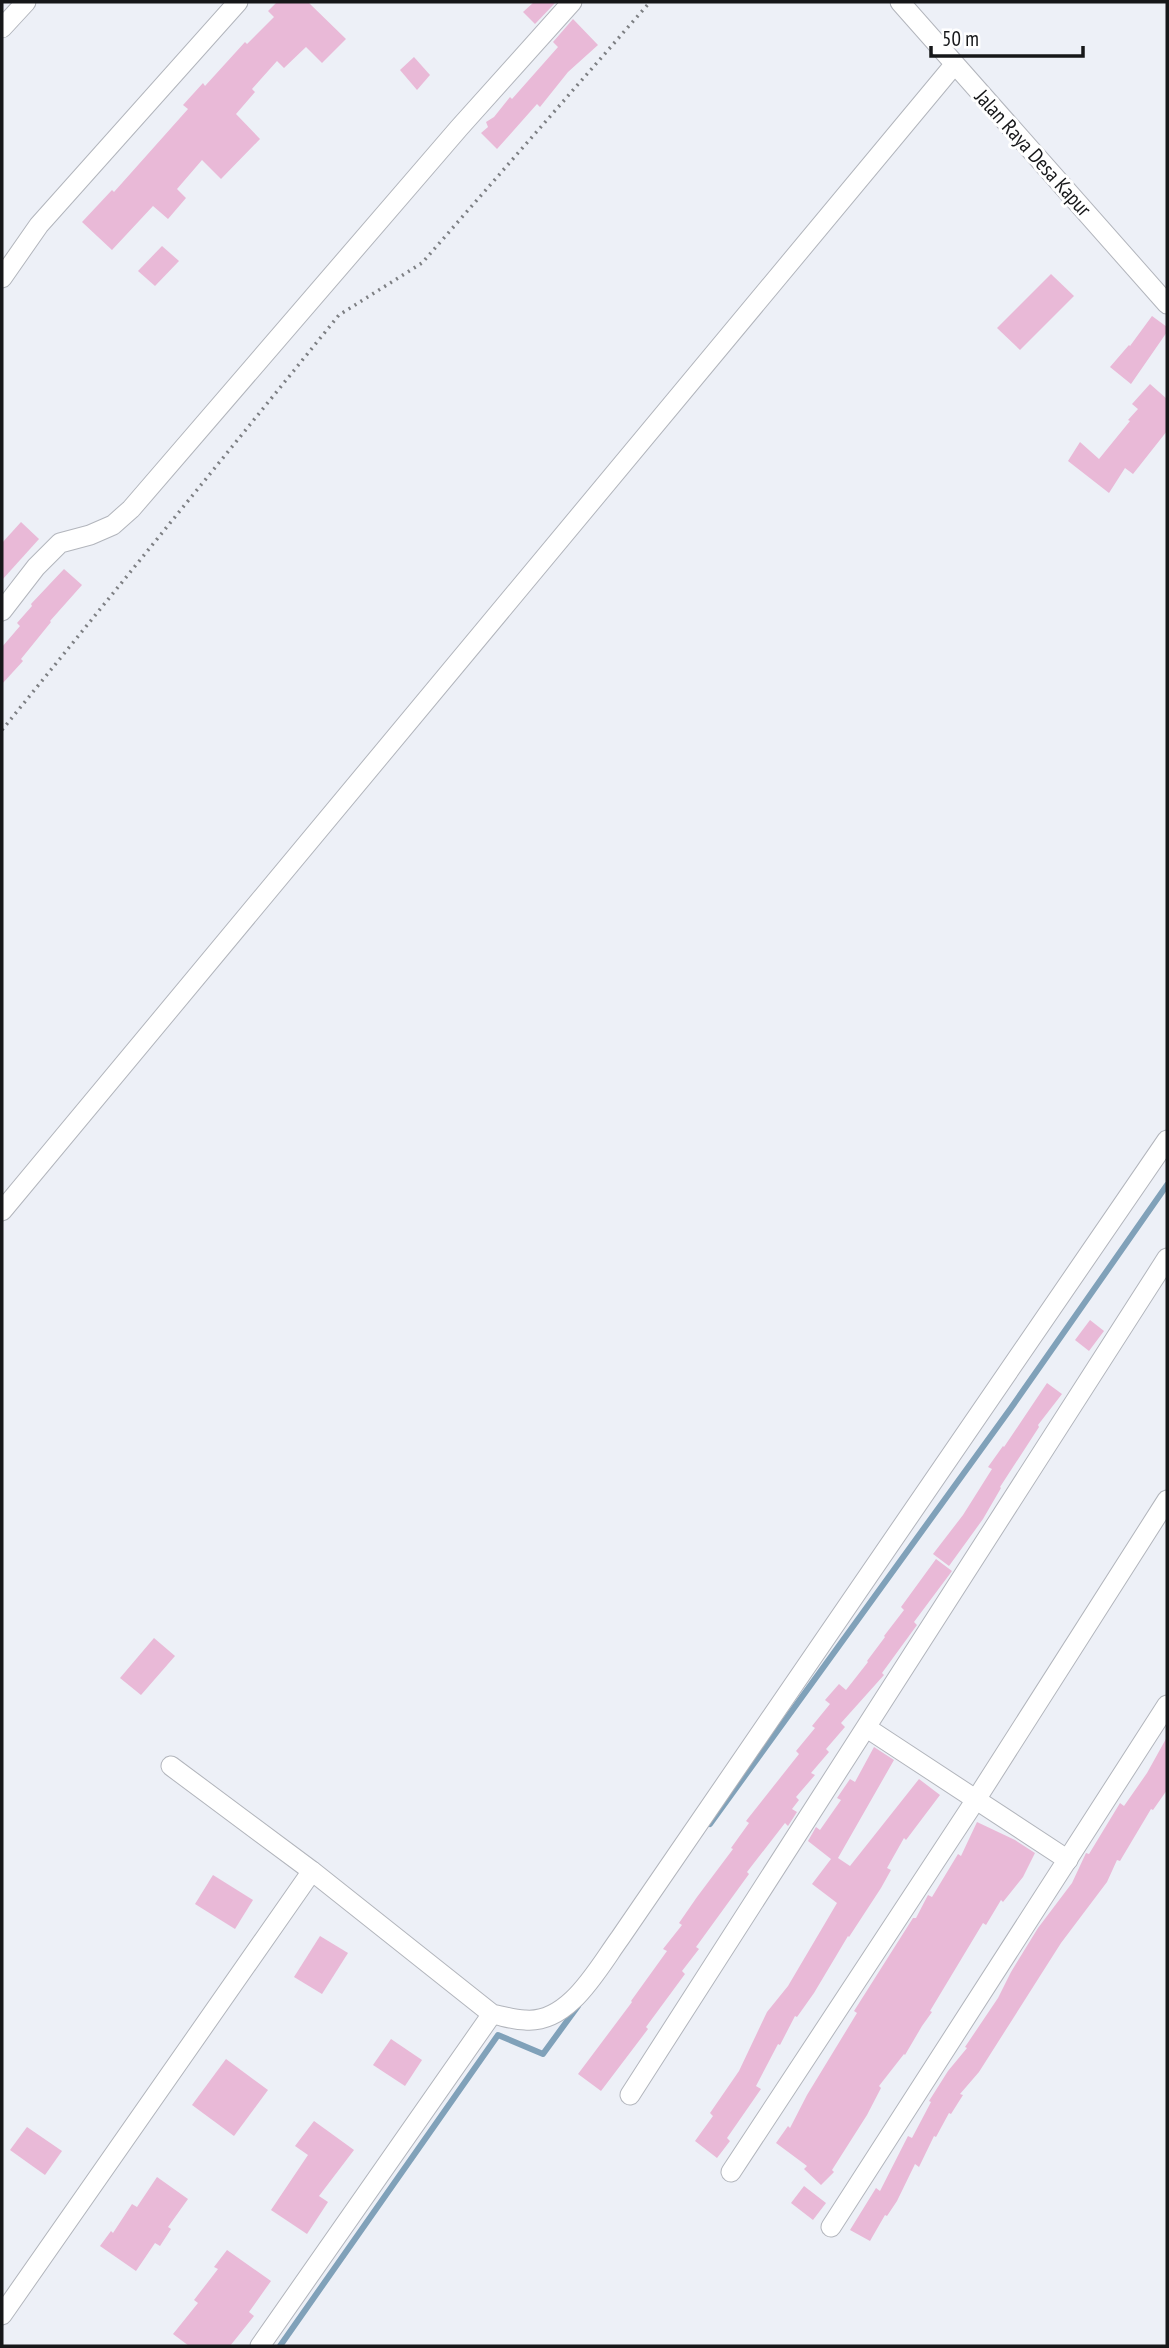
<svg xmlns="http://www.w3.org/2000/svg" width="1169" height="2348" font-family="'PT Sans Narrow',sans-serif">
	<style>
		.lines { fill: none; stroke-linecap: round; stroke-linejoin: round }
		.stream { stroke: #80a1b9; stroke-width: 6 }
		.building { fill: #e9b9d7 }
		.street-casing { stroke: #b2b5bc; stroke-width: 21 }
		.path { stroke: #7d7f83; stroke-width: 3.5; stroke-dasharray: 2 5; stroke-linecap: butt }
		.street { stroke: #fff; stroke-width: 19 }
		.labels { text-anchor: middle; stroke-width: 6; stroke-linejoin: round; paint-order: stroke }
		.street-label { font-size: 21px; fill: #161719; stroke: #fff }
	</style>
	<rect width="100%" height="100%" fill="#edf0f7"/>
	<g class="lines">
		<g class="stream">
			<path d="M710,1824L1011,1408L1167,1185"/>
			<path d="M280,2346L498,2035L543,2054L578,2006"/>
		</g>
	</g>
	<g class="building">
		<path d="M277,2H308L346,39L322,63L306,47L284,68L277,61L252,89L255,92L236,114L260,139L221,179L202,160L177,189L186,198L168,219L153,206L112,250L82,222L112,190L114,192L188,109L183,105L203,83L205,86L245,42L247,44L274,17L268,11Z"/>
		<path d="M534,2H556L535,24L523,12Z"/>
		<path d="M573,19L598,45L568,72L540,107L537,104L497,149L481,133L488,127L486,122L494,117L510,97L512,99L558,47L553,42Z"/>
		<path d="M414,57L430,75L417,90L400,70Z"/>
		<path d="M162,246L179,261L155,286L138,271Z"/>
		<path d="M1051,274L1074,296L1020,350L997,328Z"/>
		<path d="M1152,316L1167,327V332L1131,384L1110,367L1129,345L1130,346Z"/>
		<path d="M1150,384L1167,399V431L1133,474L1125,468L1109,493L1068,461L1080,442L1099,459L1130,421L1128,420L1138,409L1132,404Z"/>
		<path d="M21,522L39,539L2,580V543Z"/>
		<path d="M64,569L82,585L50,621L51,622L21,659L23,661L2,684V647L20,626L17,623L32,606L31,604Z"/>
		<path d="M1090,1320L1104,1331L1089,1351L1075,1340Z"/>
		<path d="M1047,1383L1062,1394L1038,1425L1039,1427L1000,1487L1001,1488L983,1519L949,1566L933,1554L963,1515L992,1469L988,1467L1003,1446L1004,1447Z"/>
		<path d="M936,1559L952,1571L914,1622L917,1625L882,1673L884,1675L841,1723L845,1727L826,1749L829,1752L811,1773L815,1775L796,1797L799,1800L792,1809L797,1812L788,1826L785,1823L747,1872L749,1874L696,1947L699,1949L682,1971L685,1974L646,2027L648,2029L601,2091L578,2074L632,2002L631,2001L667,1951L663,1949L682,1925L679,1923L697,1897L733,1849L731,1848L749,1823L746,1821L799,1754L796,1751L815,1728L812,1726L830,1704L825,1700L839,1684L846,1690L868,1662L867,1661L885,1637L884,1636L904,1610L901,1607Z"/>
		<path d="M154,1638L175,1656L141,1695L120,1678Z"/>
		<path d="M1167,1737V1790L1153,1810L1151,1809L1120,1861L1117,1860L1107,1882L1061,1943L979,2072L960,2094L963,2095L951,2114L949,2113L936,2137L934,2136L919,2167L915,2164L897,2201L887,2216L885,2215L870,2241L850,2230L876,2188L880,2191L908,2136L912,2138L931,2102L929,2101L948,2071L967,2048L965,2047L998,1998L1011,1972L1038,1928L1072,1883L1086,1853L1089,1854L1120,1803L1124,1806L1147,1773Z"/>
		<path d="M874,1747L894,1760L838,1858L850,1866L919,1779L940,1795L906,1840L904,1838L887,1868L891,1870L881,1888L849,1937L848,1936L814,1993L797,2017L795,2016L780,2045L778,2044L756,2086L761,2089L727,2138L730,2141L717,2158L695,2141L713,2116L710,2113L739,2071L767,2012L788,1986L837,1903L812,1884L831,1859L808,1841L816,1827L820,1830L841,1800L837,1798L850,1779L855,1782Z"/>
		<path d="M977,1822L1015,1840L1035,1853L1023,1877L1003,1902L1001,1900L986,1925L983,1923L930,2011L932,2012L922,2026L905,2055L904,2054L879,2086L881,2088L867,2115L832,2170L834,2172L821,2185L804,2169L807,2166L776,2143L788,2126L790,2128L807,2095L857,2013L854,2011L913,1918H916L928,1895L932,1897L958,1854L961,1856Z"/>
		<path d="M213,1875L253,1900L235,1929L195,1904Z"/>
		<path d="M320,1936L348,1953L322,1994L294,1977Z"/>
		<path d="M391,2039L422,2060L405,2086L373,2065Z"/>
		<path d="M226,2059L268,2090L234,2136L192,2105Z"/>
		<path d="M314,2121L354,2150L319,2196L328,2202L307,2234L271,2210L308,2155L295,2146Z"/>
		<path d="M27,2127L62,2151L45,2175L10,2150Z"/>
		<path d="M157,2177L188,2199L168,2227L171,2229L160,2246L155,2243L136,2271L100,2246L111,2231L113,2233L132,2204L137,2207Z"/>
		<path d="M804,2186L826,2203L813,2220L791,2203Z"/>
		<path d="M227,2250L271,2281L249,2312L254,2316L230,2346H189L173,2334L198,2303L194,2300L218,2269L214,2267Z"/>
	</g>
	<g class="lines">
		<defs>
			<g id="street">
				<path d="M900,2L1167,304"/>
				<path d="M2,28L26,2"/>
				<path d="M2,278L39,225L238,2"/>
				<path d="M2,611L36,567L60,543L90,535L113,525L131,509L459,128L572,2"/>
				<path d="M2,1211L954,65"/>
				<path d="M867,1728L1068,1860"/>
				<path d="M171,1766L312,1871L492,2014C503,2016 514,2020 525,2020C569,2024 598,1968 620,1938L1167,1140"/>
				<path d="M630,2095L1167,1258"/>
				<path d="M731,2172L977,1798L1167,1500"/>
				<path d="M831,2227L1167,1705"/>
				<path d="M2,2315L312,1871"/>
				<path d="M260,2346L492,2014"/>
			</g>
		</defs>
		<use href="#street" class="street-casing"/>
		<path class="path" d="M2,730L339,315L422,263L650,2"/>
		<use href="#street" class="street"/>
	</g>
	<g class="labels">
		<g class="street-label">
			<text transform="translate(1033 153) rotate(48)" y="7">Jalan Raya Desa Kapur</text>
		</g>
	</g>
	<rect width="1169" height="2348" fill="none" stroke="#161719" stroke-width="7"/>
	<path d="M931 46v10h152v-10" fill="none" stroke="#161719" stroke-width="3.5"/>
	<text x="942" y="46" font-size="21" fill="#161719" stroke="#ffffff" stroke-width="5" paint-order="stroke">50 m</text>
</svg>
